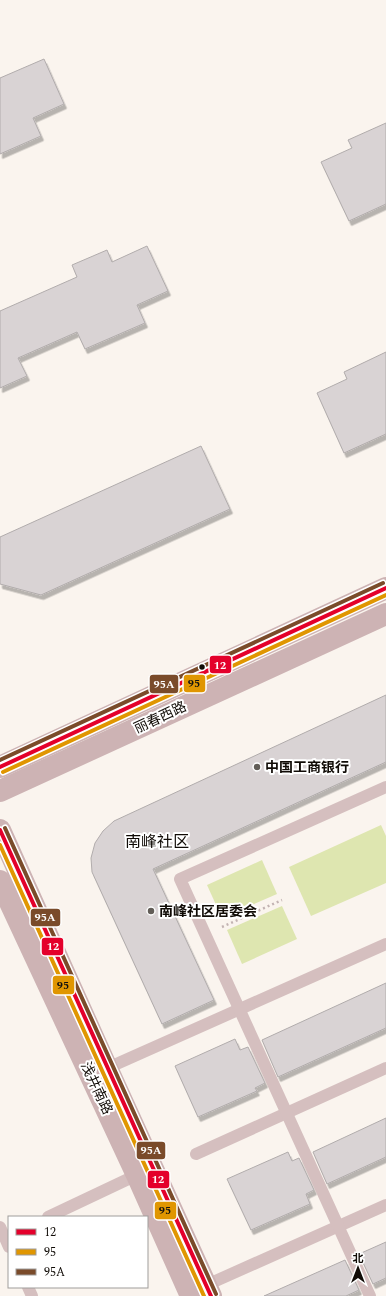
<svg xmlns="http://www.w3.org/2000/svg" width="386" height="1296" font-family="Spectral,'Noto Sans SC',serif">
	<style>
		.green { fill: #dee6b0 }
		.building { fill: #d9d3d4; stroke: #b1acac; filter: url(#shadow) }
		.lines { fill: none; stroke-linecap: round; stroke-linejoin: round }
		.path { stroke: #c2b3b2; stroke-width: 2.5; stroke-dasharray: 2 3; stroke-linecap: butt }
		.lane { stroke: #d5bfbf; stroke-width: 12 }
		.secondary { stroke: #cdb3b4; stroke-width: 22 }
		.bus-1-casing { stroke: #fff; stroke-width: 7 }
		.bus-2-casing { stroke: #fff; stroke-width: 7 }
		.bus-3-casing { stroke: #fff; stroke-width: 7 }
		.bus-1 { stroke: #e4002b; stroke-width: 4 }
		.bus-2 { stroke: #e09601; stroke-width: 4 }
		.bus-3 { stroke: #7a4b2a; stroke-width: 4 }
		.bus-dot { fill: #100b06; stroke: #fff; stroke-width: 1.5 }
		.poi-dot { fill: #625d57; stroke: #fff; stroke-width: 1.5 }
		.labels { text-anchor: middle; stroke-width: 4; stroke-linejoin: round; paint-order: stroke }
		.street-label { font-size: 14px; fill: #100b06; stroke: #fff }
		.poi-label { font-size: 14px; font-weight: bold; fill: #100b06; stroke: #fff; text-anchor: start }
		.quarter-label { font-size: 16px; fill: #100b06; stroke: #fff }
		.line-badge { stroke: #fff; stroke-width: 1.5 }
		.badge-label { font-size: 11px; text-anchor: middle; font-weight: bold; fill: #fff }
		.pale-badge-label { font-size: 11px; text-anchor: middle; font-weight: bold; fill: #111 }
	</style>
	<defs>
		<filter id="shadow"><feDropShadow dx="2.5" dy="4.5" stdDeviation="0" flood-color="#0004"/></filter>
	</defs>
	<rect width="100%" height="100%" fill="#faf4ee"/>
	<g class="green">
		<path d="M381,825L386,836V883L311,916L289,867Z"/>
		<path d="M262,860L277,894L222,918L207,885Z"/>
		<path d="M282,906L297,939L242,964L227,930Z"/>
	</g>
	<g class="building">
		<path d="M44,59L64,104L33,118L41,136L0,154V78Z"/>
		<path d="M386,123V204L349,221L321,162L352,148L348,140Z"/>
		<path d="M147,246L168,291L137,305L145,323L85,349L77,332L18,358L27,376L0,388V311L77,277L72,265L107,250L112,262Z"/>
		<path d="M386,352V434L344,453L317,393L347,379L344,372Z"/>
		<path d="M201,446L230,509L41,595L0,584V537Z"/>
		<path d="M386,695V762L153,869L214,1000L162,1024L92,872L91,858L95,843L103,831L114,821Z"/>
		<path d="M386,983V1028L278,1077L262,1040Z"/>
		<path d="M235,1039L240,1050L248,1047L265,1083L255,1088L257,1091L198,1117L175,1066Z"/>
		<path d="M386,1118V1157L327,1184L313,1152Z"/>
		<path d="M288,1152L292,1161L299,1158L314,1190L306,1194L310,1204L251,1230L227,1179Z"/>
		<path d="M386,1242V1278L373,1284L359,1254Z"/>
		<path d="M345,1260L359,1290L346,1296H264Z"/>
	</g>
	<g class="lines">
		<path class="path" d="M222,927L282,900"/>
		<g class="lane">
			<path d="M103,1070L386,944"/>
			<path d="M196,1154L386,1068"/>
			<path d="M48,1217L141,1173"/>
			<path d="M0,1227L9,1247"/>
			<path d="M28,1287L32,1296"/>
			<path d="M202,1287L386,1205"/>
			<path d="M370,1296L180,879L386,787"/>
		</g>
		<g class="secondary">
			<path d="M0,767L386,588"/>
			<path d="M0,791L386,614"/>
			<path d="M0,830L107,1068L211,1296"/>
			<path d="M0,881L137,1175L191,1296"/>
		</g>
		<defs>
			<g id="bus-1">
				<path d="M0,767L386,588"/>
				<path d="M0,830L211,1296"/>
			</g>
			<g id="bus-2">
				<path d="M3,772L386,595"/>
				<path d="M0,845L204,1296"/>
			</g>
			<g id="bus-3">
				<path d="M0,760L383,583"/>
				<path d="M5,828L216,1294"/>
			</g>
		</defs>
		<use href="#bus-1" class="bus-1-casing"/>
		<use href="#bus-2" class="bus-2-casing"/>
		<use href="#bus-3" class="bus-3-casing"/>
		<use href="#bus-1" class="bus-1"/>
		<use href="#bus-2" class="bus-2"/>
		<use href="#bus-3" class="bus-3"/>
	</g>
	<circle class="bus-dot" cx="202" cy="667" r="3.5"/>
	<g class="poi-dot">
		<circle cx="257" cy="767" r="4"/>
		<circle cx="151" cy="911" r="4"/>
	</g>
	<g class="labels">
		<g class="street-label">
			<text transform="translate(160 717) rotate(-25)" y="5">丽春西路</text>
			<text transform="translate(97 1088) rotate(65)" y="5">浅井南路</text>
		</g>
		<g class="poi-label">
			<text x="265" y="772">中国工商银行</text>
			<text x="159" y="916">南峰社区居委会</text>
		</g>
		<g class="quarter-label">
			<text x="157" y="847">南峰社区</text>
		</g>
	</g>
	<g class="line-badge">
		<rect x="209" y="655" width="23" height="19" rx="4" fill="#e4002b"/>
		<rect x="183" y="674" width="23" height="19" rx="4" fill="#e09601"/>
		<rect x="149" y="674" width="30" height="20" rx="4" fill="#7a4b2a"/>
		<rect x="30" y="908" width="31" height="19" rx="4" fill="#7a4b2a"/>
		<rect x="41" y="937" width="23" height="19" rx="4" fill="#e4002b"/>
		<rect x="52" y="975" width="23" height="20" rx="4" fill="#e09601"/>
		<rect x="136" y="1141" width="30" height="19" rx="4" fill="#7a4b2a"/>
		<rect x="147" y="1170" width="23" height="19" rx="4" fill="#e4002b"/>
		<rect x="154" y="1201" width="23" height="19" rx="4" fill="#e09601"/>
	</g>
	<g class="badge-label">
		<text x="220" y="669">12</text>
		<text x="164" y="688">95A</text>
		<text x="45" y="921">95A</text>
		<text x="53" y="950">12</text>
		<text x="151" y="1154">95A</text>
		<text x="158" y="1183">12</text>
	</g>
	<g class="pale-badge-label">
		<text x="194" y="687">95</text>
		<text x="63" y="989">95</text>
		<text x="165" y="1214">95</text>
	</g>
	<rect x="8" y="1216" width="140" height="72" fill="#ffffff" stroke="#9f9d9b"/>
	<rect x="16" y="1229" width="20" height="6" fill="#e4002b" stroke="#9f9d9b"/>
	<text x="44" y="1236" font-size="12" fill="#100b06">12</text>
	<rect x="16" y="1249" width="20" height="6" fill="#e09601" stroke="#9f9d9b"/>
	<text x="44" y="1256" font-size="12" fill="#100b06">95</text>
	<rect x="16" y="1269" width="20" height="6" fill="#7a4b2a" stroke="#9f9d9b"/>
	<text x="44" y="1276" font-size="12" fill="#100b06">95A</text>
	<g transform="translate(358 1268)" stroke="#ffffff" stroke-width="3" paint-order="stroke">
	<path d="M0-3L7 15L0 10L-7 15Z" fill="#100b06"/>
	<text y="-6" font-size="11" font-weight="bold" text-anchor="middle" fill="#100b06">北</text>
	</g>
</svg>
